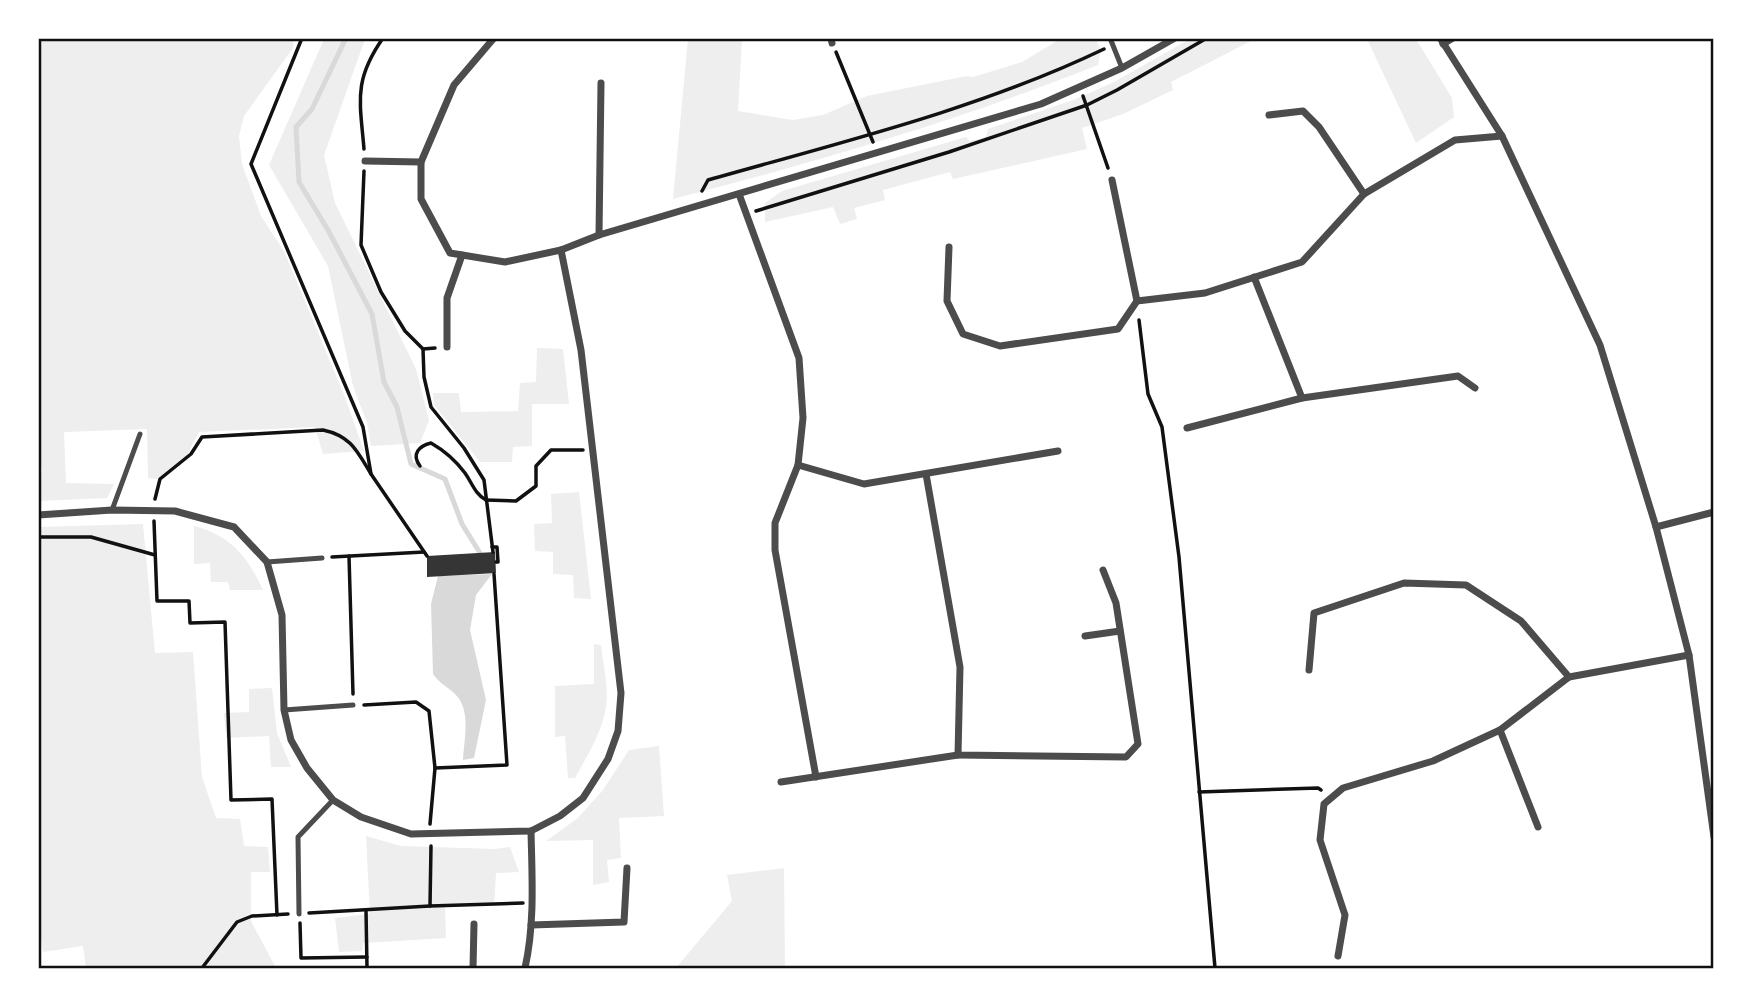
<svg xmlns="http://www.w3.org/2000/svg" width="1752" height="1007" font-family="Cabin,sans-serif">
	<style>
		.green { fill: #eee }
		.water { fill: #d9d9d9 }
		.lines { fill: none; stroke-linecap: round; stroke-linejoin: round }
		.stream { stroke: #d9d9d9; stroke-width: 5 }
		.building { fill: #353535 }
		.path { stroke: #111; stroke-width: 3.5 }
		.service { stroke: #4c4c4c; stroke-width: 5 }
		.minor { stroke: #4c4c4c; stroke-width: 7 }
		.neatline { fill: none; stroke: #111; stroke-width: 2.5 }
	</style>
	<rect width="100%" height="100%" fill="#fff"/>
	<g class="green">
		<path d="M39,39H294L293,48L244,116L239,136L242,164L261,216L284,251L345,397L364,451L323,454L315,427L199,432L187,455L157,479L148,478L147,429L64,432L66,483L114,484L107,498L39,501L38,473L42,472L38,438Z"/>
		<path d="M324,39H365L324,155L335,203L416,369L429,420L420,443L371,446L367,423L353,386L328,266L269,165Z"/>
		<path d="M688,39H742L738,111L793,120L823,115L867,96L967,76L973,77L1022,62L1060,39H1096L1101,50L1098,65C960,120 817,162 673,199Z"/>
		<path d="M1190,39H1255L1171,82L1173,90L1123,114L1082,128L1087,149L953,179L950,172L883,190L885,200L854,208L857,219L840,224L833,207L765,222V203L782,191L966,137L970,141L986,137L988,129L1076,99L1114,82Z"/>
		<path d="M1367,39H1416L1452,98L1454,117L1416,143Z"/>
		<path d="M537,348L563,349L569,404H532V446L513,447L512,462H480L434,405L433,393H459L461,412L518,411L520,383L536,382Z"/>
		<path d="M579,492L591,599L574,598L573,575L553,574V552L535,551L534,524L552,523L551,494Z"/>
		<path d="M143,524L155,653L193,652L202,777L216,818L240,819L244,846L268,847L270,872H251V921L276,968H86L83,946L43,952L38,914V527Z"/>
		<path d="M194,526C230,535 248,557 263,590H230L228,582H211L210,563L194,564Z"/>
		<path d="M594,644L601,645C603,664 609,687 606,706C603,731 587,756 575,778H568L565,736L555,737V686L594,684Z"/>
		<path d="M272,688L277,733L291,767H271L269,736L226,738L224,713L249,712V689Z"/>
		<path d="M659,746L664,816L619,818L621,858L607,860L609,882L593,885V840L546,841L578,818L603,790L629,750Z"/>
		<path d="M366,836L401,846L495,849L510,847L519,872L496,873L494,906L445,905L446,938L363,943L362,951L339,952L335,918L370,914Z"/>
		<path d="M784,868L785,968H676L732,901L727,875Z"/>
	</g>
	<path class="water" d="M492,574L476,595L470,630L486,700L474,758L463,760C464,739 472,709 454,693C446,686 439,683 433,674L431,604L438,576Z"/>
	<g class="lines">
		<path class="stream" d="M346,38L312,109L296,127L299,182L328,230L372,314L384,382L397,407L411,464L445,479L462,524L480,553L481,557"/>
	</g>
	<path class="building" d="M495,552L496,573L427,577V556Z"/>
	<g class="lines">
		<g class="path">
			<path d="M302,38L251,164L363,427L371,474L427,556"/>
			<path d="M836,52L873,142"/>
			<path d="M1083,96L1108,168"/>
			<path d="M364,149C360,101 353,81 383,38"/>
			<path d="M364,171L361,245L381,292L405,331L423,349L435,348"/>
			<path d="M702,191L708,180C842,142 979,109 1104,49"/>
			<path d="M756,211L949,152L1087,105L1117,90L1207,38"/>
			<path d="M1139,320L1148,394L1162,427L1179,557L1215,968"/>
			<path d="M423,349L424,377L431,407L464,448L484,480L493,552"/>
			<path d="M420,466C411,454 419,446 431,443C445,451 456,461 465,473C472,483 475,494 486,500"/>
			<path d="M155,499L160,479L191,454L202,437L323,430C351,436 357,451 371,474"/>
			<path d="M486,500L516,501L536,486V466L551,450H583"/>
			<path d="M154,521L157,601H189L190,623L225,622L231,800L272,799L277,915"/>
			<path d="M38,537H91L155,555"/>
			<path d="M492,547H497L498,562H496"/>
			<path d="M349,556L353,694"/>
			<path d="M332,557L424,552"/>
			<path d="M364,705L416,702L429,711L435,768"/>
			<path d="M1199,792L1318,788L1321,790"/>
			<path d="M430,824L435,768L507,765L494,574"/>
			<path d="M431,846L430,906L523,903"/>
			<path d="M366,910L367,968"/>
			<path d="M309,913L430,906"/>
			<path d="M300,923L301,958L367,957"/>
			<path d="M202,968L237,922L252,916L288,914"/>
		</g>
		<g class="service">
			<path d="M1110,38L1122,68"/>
			<path d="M112,510L140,434"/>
			<path d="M267,562L322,558"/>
			<path d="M284,710L353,705"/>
			<path d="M299,914L298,837L333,800"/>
		</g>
		<g class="minor">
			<path d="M494,38L454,85L421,162V199L450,253L505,262L561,250L599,235L1041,104L1122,68L1175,38"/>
			<path d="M831,38L832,43"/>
			<path d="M1440,38L1502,136L1600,345L1656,527L1689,655L1714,837"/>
			<path d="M1443,44L1453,38"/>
			<path d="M1269,115L1303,111L1319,127L1364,194"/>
			<path d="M365,161L421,162"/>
			<path d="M1112,180L1137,301"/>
			<path d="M739,194L799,358L803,418L798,465L775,523V550L816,777"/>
			<path d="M599,235L601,83"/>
			<path d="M949,247L947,301L963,334L1000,346L1118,329L1137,301L1205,293L1302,262L1364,194L1455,140L1502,136"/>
			<path d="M1254,277L1302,398"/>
			<path d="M447,347V298L462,255"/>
			<path d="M1187,428L1302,398L1458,376L1475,388"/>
			<path d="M798,465L864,484L1058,451"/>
			<path d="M926,474L960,667L958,755L1126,757L1138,744L1116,603L1103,570"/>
			<path d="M38,515L112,510L175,511L234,527L267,562L282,615L284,710L291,740L307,768L333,800L361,817L411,834L531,831L560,816L583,798L608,759L618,731L621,693L581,350L561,250"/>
			<path d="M1656,527L1714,512"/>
			<path d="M1085,636L1120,631"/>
			<path d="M1309,670L1314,613L1404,583L1466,585L1521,621L1569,677"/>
			<path d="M1500,730L1538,827"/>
			<path d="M781,782L958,755"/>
			<path d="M531,925L624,922L627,868"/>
			<path d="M1338,956L1345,915L1320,840L1324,804L1343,788L1433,761L1500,730L1569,677L1689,655"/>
			<path d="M473,968L474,924"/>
			<path d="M525,968C535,923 532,877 531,831"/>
		</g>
	</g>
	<rect width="1752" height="1007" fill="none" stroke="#ffffff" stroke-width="80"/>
	<rect x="40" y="40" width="1672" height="927" class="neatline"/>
</svg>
